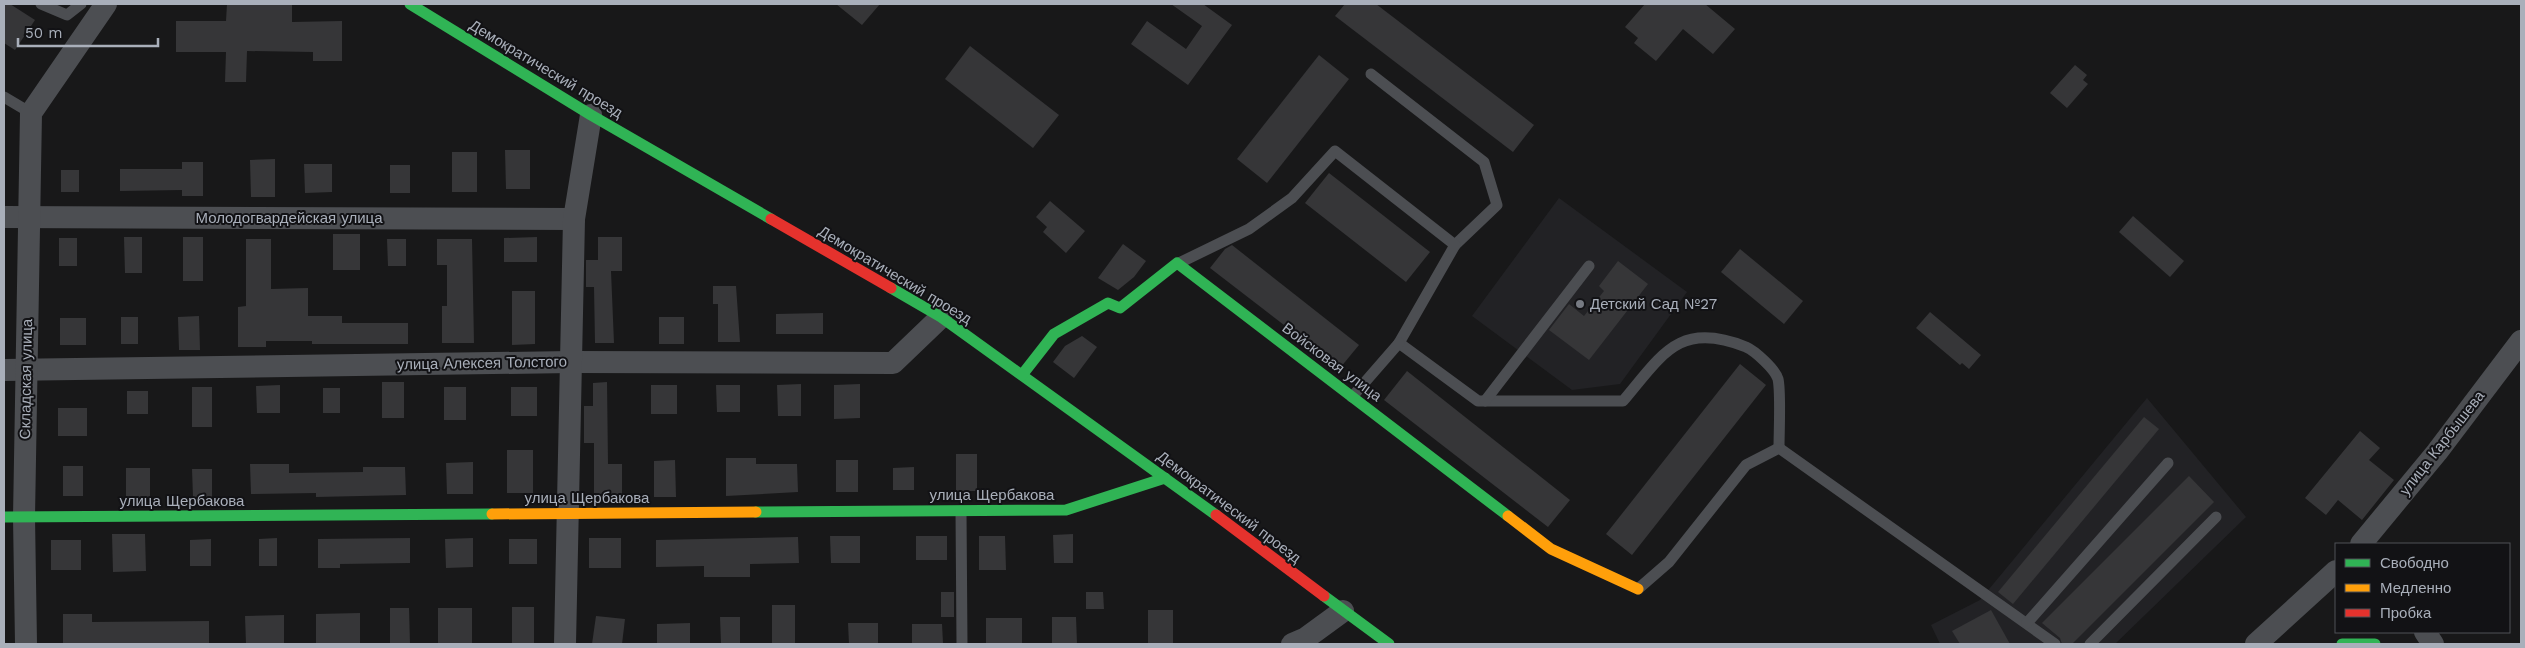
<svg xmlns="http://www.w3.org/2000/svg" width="2525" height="648" font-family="'Work Sans',sans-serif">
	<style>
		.built { fill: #222225 }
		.building { fill: #363638 }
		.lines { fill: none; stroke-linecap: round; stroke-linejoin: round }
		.lane { stroke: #4c4e52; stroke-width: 11 }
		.street { stroke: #4c4e52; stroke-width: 22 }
		.fast { stroke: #30b455; stroke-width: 11 }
		.slow { stroke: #ff9f0a; stroke-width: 11 }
		.jam { stroke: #e5322d; stroke-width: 11 }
		.poi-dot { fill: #767a82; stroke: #121215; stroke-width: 2 }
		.labels { text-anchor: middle; stroke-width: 4; stroke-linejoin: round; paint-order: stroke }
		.street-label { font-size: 15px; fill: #a9afba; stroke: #121215 }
		.poi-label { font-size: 15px; fill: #a9afba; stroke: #121215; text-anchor: start }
	</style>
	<rect width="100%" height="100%" fill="#181819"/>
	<g class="built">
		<path d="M1559,198L1687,292L1620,384L1572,390L1472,316Z"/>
		<path d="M2147,398L2246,517L2115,644H1940L1931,625L1980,600Z"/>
	</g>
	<g class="building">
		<path d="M4,4H10L35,20L15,50L4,43Z"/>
		<path d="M227,4H292V22L342,21V61H313V52L247,51L246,82H225L226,52H176V21H226Z"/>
		<path d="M836,4H880L862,25Z"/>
		<path d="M1171,4H1203L1232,25L1188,85L1131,44L1147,21L1186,49L1202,26Z"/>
		<path d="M1345,4H1376L1534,125L1513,152L1335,16Z"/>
		<path d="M1645,4H1705L1735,29L1713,54L1683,29L1656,61L1634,43L1638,38L1625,27Z"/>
		<path d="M970,46L1059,115L1033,148L945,79Z"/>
		<path d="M1319,55L1349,79L1267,183L1237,159Z"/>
		<path d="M2075,65L2087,75L2083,80L2088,84L2067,108L2050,93Z"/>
		<path d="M505,150H530V189H506Z"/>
		<rect x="452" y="152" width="25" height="40"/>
		<path d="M275,159V197H251L250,160Z"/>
		<path d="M182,162H203V196H182V190L120,191V169H182Z"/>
		<path d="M304,164H332V192L305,193Z"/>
		<rect x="390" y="165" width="20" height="28"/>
		<rect x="61" y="170" width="18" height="22"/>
		<path d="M1329,173L1430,252L1406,282L1305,203Z"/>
		<path d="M1050,201L1085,231L1066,253L1043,232L1047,227L1036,217Z"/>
		<path d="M2133,216L2184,261L2170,277L2119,232Z"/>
		<rect x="333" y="234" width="27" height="36"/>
		<path d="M124,237H142V273H125Z"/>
		<rect x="183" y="237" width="20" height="44"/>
		<path d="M537,237V262H504V238Z"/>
		<path d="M598,237H622V271H611L614,343H595L594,287H586V260H598Z"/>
		<rect x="59" y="238" width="18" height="28"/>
		<path d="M246,239H271V289L308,288V316H342V323H408V344H312V341H266V347H238V307L246,306Z"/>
		<path d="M387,239H406V266H388Z"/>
		<path d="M437,239H472L474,343H442V306H447V265H437Z"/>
		<path d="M1123,244L1146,261L1134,277L1118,290L1098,278Z"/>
		<path d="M1232,245L1359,345L1340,368L1210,268L1225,249Z"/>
		<path d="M1740,249L1803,301L1784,324L1721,272Z"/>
		<path d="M1618,261L1648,284L1589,360L1549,330L1569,304L1584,316L1604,291L1599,286Z"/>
		<path d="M713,286H736L740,342H718V304H713Z"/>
		<path d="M512,291H535V344L512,345Z"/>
		<path d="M1930,312L1981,355L1969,369L1962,363L1960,365L1916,328Z"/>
		<path d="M823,313V334H776V314Z"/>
		<path d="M199,316L200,350H179L178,317Z"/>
		<rect x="121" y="317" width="17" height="27"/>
		<rect x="659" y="317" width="25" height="27"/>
		<rect x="60" y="318" width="26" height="27"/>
		<path d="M1082,336L1097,347L1074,378L1053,362L1065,346Z"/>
		<path d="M1740,364L1766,385L1632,555L1606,534Z"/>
		<path d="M1407,371L1570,500L1548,527L1384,400Z"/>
		<rect x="382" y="382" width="22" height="36"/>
		<path d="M607,382L608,464H622V497H594V443H584V406H593V383Z"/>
		<path d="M801,384V416H778L777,385Z"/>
		<path d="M860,384V418L834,419V385Z"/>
		<path d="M280,385V413H257L256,386Z"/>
		<rect x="651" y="385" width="26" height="29"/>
		<path d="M716,385H740V412H717Z"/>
		<rect x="192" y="387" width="20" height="40"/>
		<rect x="444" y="387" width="22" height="33"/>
		<rect x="511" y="387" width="26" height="29"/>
		<rect x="323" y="388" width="17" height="25"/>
		<rect x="127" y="391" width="21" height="23"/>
		<rect x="58" y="408" width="29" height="28"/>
		<path d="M2144,417L2159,429L2013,604L1998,592Z"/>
		<path d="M2360,431L2380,448L2369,460L2394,480L2362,520L2338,500L2326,515L2305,498Z"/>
		<rect x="507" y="450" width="26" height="43"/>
		<rect x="956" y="454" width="21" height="37"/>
		<path d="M726,458H756V464H797L798,492L726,496Z"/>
		<path d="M675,460L676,497H654V461Z"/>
		<rect x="836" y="460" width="22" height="32"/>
		<path d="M473,462V494H447L446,463Z"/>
		<path d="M250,464H289V473L363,472V467H405L406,495L316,497V493L251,494Z"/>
		<rect x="63" y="466" width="20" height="30"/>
		<path d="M914,467V490H893V468Z"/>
		<rect x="126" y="468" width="24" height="31"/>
		<path d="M192,469H212V497H193Z"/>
		<path d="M2189,476L2214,502L2072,644H2062L2060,638L2042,623Z"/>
		<path d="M112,534H145L146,571L113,572Z"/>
		<path d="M1073,534V563H1054L1053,535Z"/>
		<path d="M830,536H860V563H831Z"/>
		<rect x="916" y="536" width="31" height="24"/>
		<path d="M979,536H1005L1006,570H979Z"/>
		<path d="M798,537L799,563L750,564V577H704V566L656,567V540Z"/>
		<path d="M277,538V566H259V539Z"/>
		<path d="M410,538V563L340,564V568H318V539Z"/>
		<path d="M473,538V567L446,568L445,539Z"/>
		<rect x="589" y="538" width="32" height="30"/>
		<path d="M211,539V566H190V540Z"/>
		<rect x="509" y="539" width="28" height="25"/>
		<rect x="51" y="540" width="30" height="30"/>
		<rect x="941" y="592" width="13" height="25"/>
		<path d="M1086,592H1103L1104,609H1086Z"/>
		<rect x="772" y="605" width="23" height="38"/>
		<rect x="512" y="607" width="22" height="37"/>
		<path d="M390,608H409L410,644H390Z"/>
		<rect x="438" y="608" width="34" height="36"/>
		<rect x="1148" y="610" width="25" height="34"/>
		<path d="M1991,610L2010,644H1960L1952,631Z"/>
		<path d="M360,613V644H316V614Z"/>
		<path d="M63,614H92V622L209,621V644H63Z"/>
		<path d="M284,615V644H246L245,616Z"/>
		<path d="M596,616L625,619L622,644H592Z"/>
		<path d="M720,617H740V644H721Z"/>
		<path d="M1052,617H1076L1077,644H1052Z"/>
		<rect x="986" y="618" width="36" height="26"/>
		<path d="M690,623V644H657V624Z"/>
		<path d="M848,623H878V644H849Z"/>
		<path d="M912,624H942L943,643H912Z"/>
	</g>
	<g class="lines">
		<g class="lane">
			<path d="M41,4L67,15L81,4"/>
			<path d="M1371,74L1484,162L1497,205L1455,245"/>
			<path d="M4,97L31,113"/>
			<path d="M1179,263L1249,229L1292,198L1335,151L1455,245L1399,343L1478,401H1623C1662,355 1679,320 1746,347C1755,351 1775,369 1778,379C1781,392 1779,432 1779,448"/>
			<path d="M1352,397L1399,343"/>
			<path d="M1485,401L1589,266"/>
			<path d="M961,511L962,644"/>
			<path d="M1638,589L1669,562L1746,465L1779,448L2055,644"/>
			<path d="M2027,623L2168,463"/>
			<path d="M2090,644L2216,517"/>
		</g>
		<g class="street">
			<path d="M4,217L574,219"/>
			<path d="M4,370L571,362L893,363L941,317"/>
			<path d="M2361,544L2437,452L2521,341"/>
			<path d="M2425,632L2433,644"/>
			<path d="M26,644L24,517L31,113L106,4"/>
			<path d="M565,644L574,219L591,115"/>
			<path d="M1292,644L1306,638L1343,611"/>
			<path d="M2256,644L2336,571"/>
		</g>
		<g class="fast">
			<path d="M410,4L591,115L771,219"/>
			<path d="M891,288L941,317L1216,515"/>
			<path d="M1022,375L1054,334L1108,303L1120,308L1177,263L1508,516"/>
			<path d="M756,512L1066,510L1165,478"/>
			<path d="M4,517L492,514"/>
			<path d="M1324,596L1389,644"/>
			<path d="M2342,644H2375"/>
		</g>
		<g class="slow">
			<path d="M492,514L756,512"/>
			<path d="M1508,516L1551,549L1638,589"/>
		</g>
		<g class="jam">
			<path d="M771,219L891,288"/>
			<path d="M1216,515L1324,596"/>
		</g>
	</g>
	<circle class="poi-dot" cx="1580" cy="304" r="5"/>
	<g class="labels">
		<g class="street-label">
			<text transform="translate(546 69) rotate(31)" y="5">Демократический проезд</text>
			<text x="289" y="223">Молодогвардейская улица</text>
			<text transform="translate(895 275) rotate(31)" y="5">Демократический проезд</text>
			<text transform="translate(1332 362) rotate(37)" y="5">Войсковая улица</text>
			<text transform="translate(482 363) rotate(-1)" y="5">улица Алексея Толстого</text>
			<text transform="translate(26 379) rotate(-89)" y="5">Складская улица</text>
			<text transform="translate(2442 443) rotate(-52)" y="5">улица Карбышева</text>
			<text x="992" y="500">улица Щербакова</text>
			<text x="587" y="503">улица Щербакова</text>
			<text x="182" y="506">улица Щербакова</text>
			<text transform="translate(1229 507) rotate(37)" y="5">Демократический проезд</text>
		</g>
		<g class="poi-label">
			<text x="1590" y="309">Детский Сад №27</text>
		</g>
	</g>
	<rect width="2525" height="648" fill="none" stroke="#a9afba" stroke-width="10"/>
	<rect x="2335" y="543" width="175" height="90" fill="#121215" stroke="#4e5157"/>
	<rect x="2345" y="559" width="25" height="8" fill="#30b455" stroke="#4e5157"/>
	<text x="2380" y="568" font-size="15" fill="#a9afba">Свободно</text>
	<rect x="2345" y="584" width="25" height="8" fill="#ff9f0a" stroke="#4e5157"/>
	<text x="2380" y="593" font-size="15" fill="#a9afba">Медленно</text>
	<rect x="2345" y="609" width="25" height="8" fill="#e5322d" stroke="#4e5157"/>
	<text x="2380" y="618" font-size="15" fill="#a9afba">Пробка</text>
	<path d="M18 38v8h140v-8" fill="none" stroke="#a9afba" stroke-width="2.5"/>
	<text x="25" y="38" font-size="15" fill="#a9afba" stroke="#121215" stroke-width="4" paint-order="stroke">50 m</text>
</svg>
